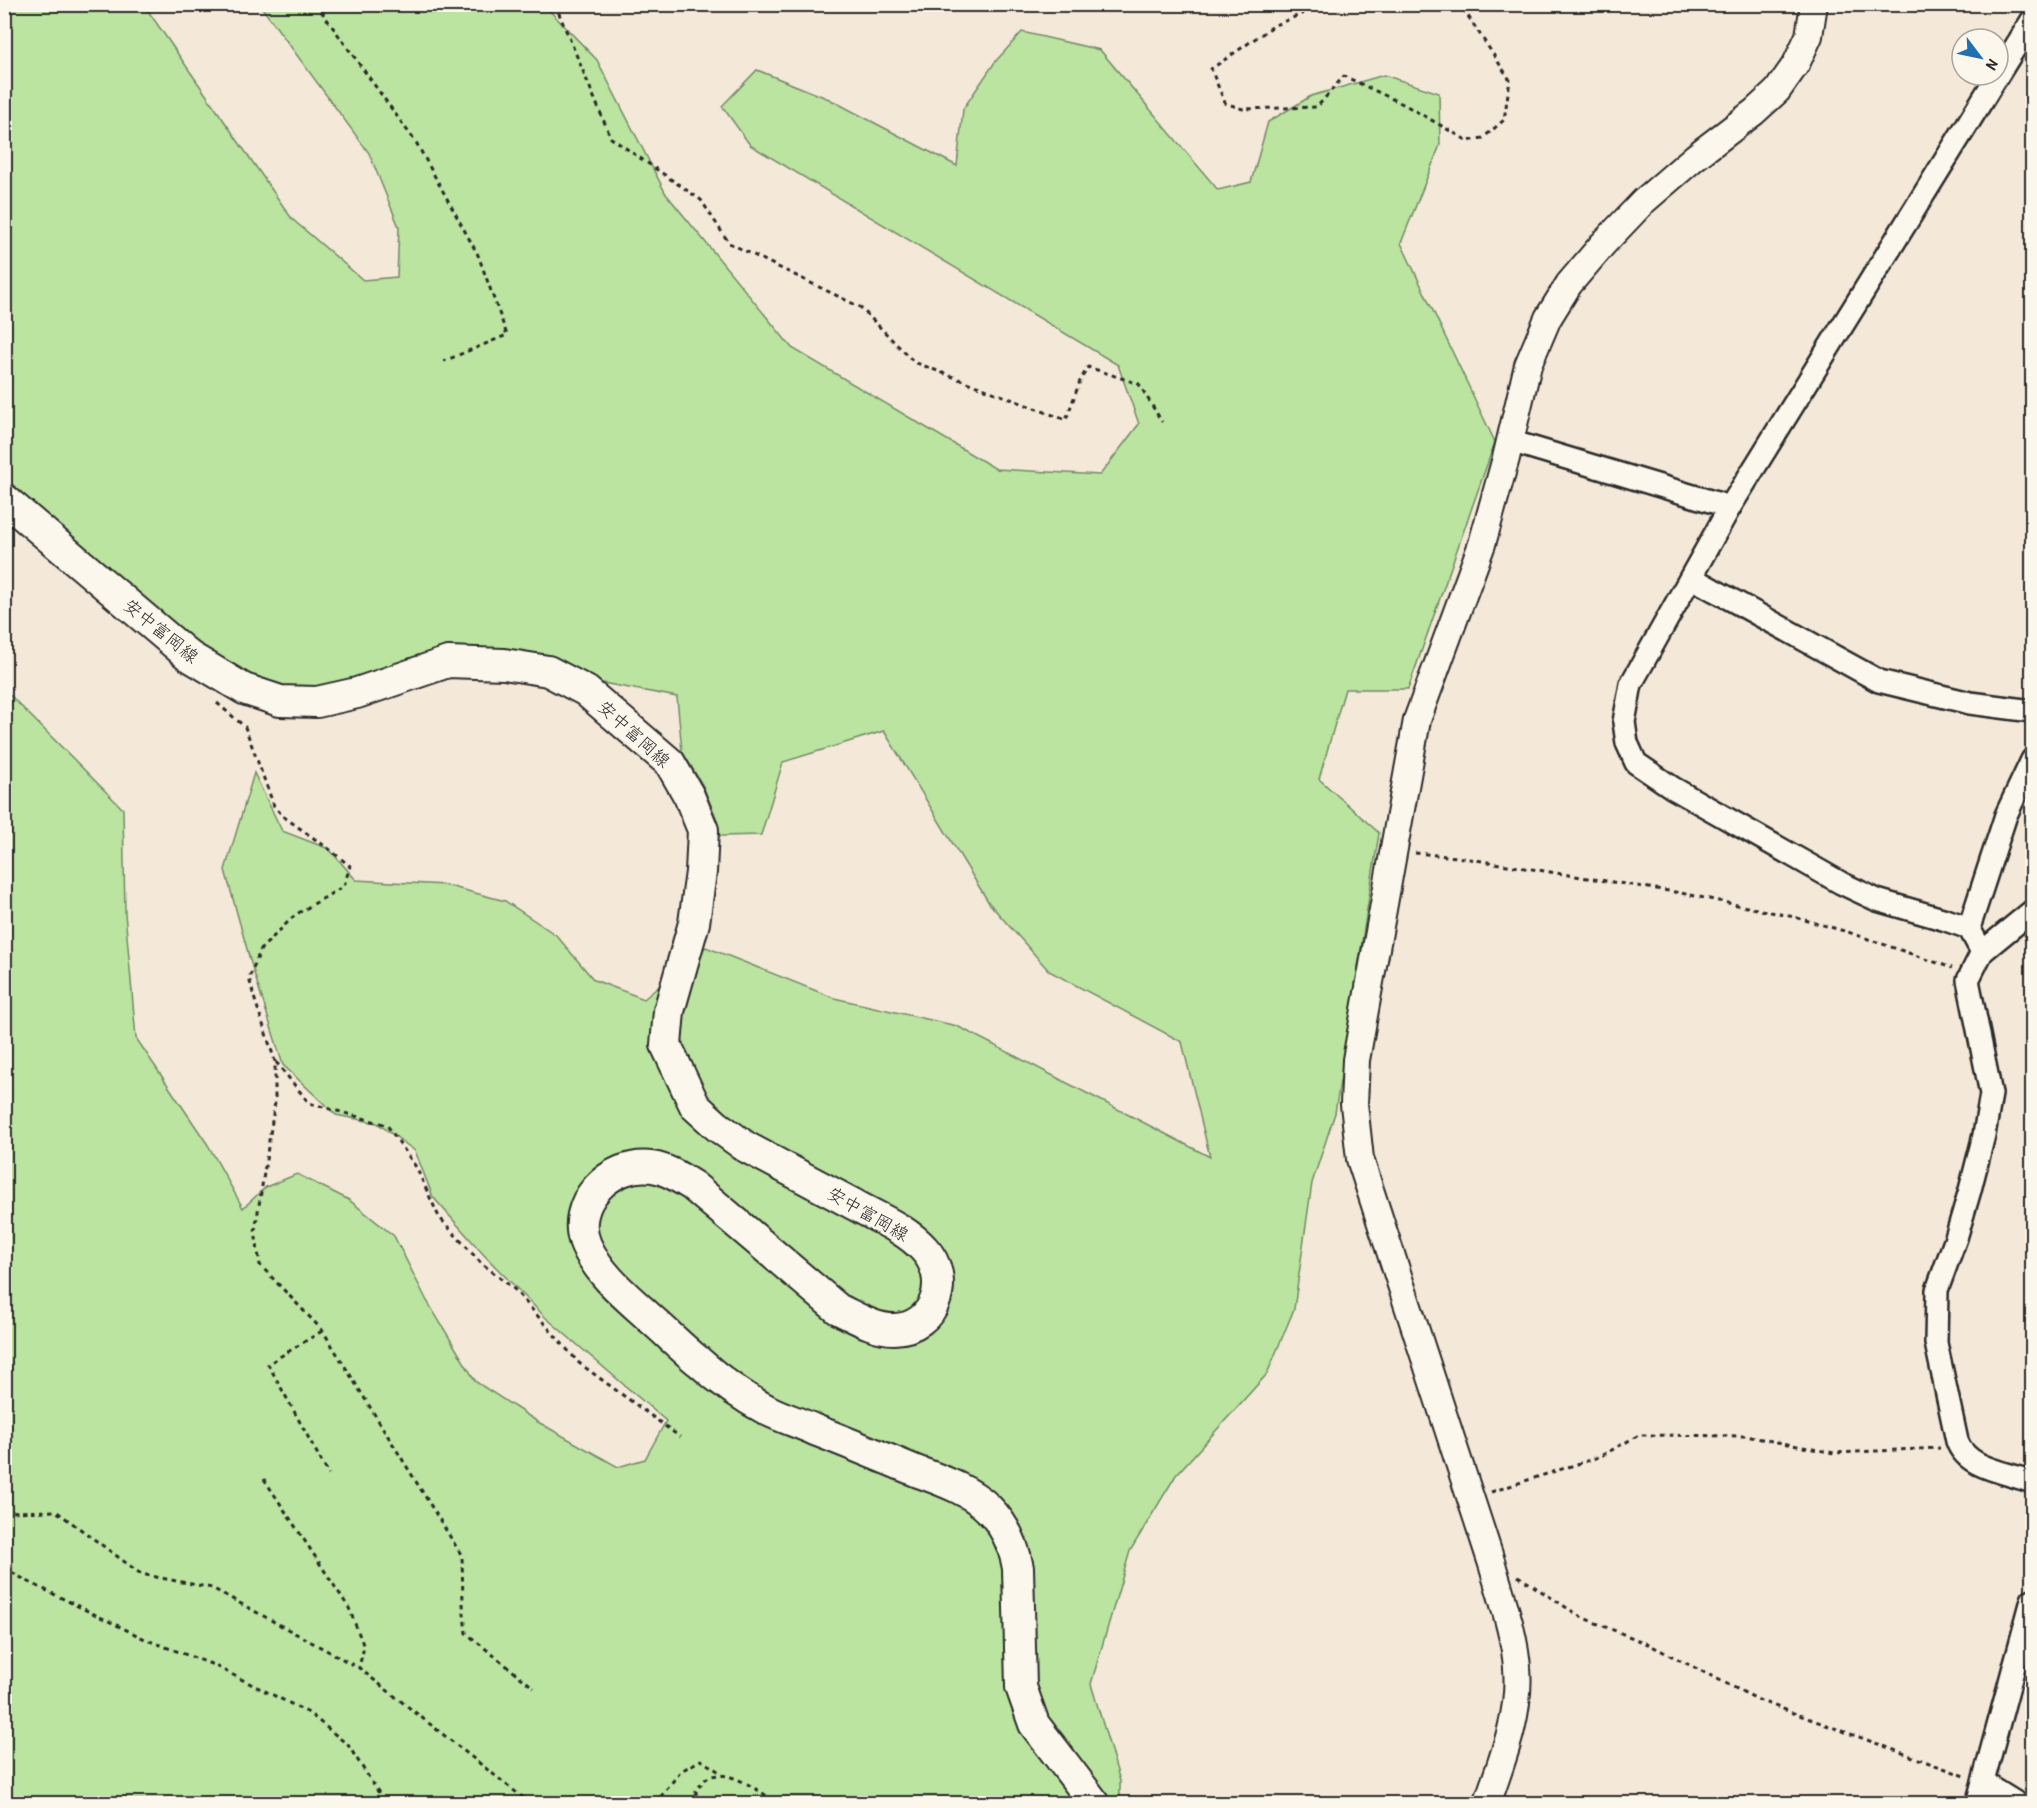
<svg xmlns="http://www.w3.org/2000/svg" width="2037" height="1808" font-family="'Patrick Hand','Klee One',sans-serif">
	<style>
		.green { fill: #bbe4a0; stroke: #738866; stroke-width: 1.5 }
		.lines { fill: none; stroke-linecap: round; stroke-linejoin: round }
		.minor-casing { stroke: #2b2b2b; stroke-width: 26 }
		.tertiary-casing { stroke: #2b2b2b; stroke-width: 30 }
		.secondary-casing { stroke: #2b2b2b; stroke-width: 34 }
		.path { stroke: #2b2b2b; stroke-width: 3; stroke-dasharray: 4.5 4.5; stroke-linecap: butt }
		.minor { stroke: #fbf7ec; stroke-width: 21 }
		.tertiary { stroke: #fbf7ec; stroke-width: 26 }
		.secondary { stroke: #fbf7ec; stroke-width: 30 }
		.labels { text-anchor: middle; stroke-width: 5; stroke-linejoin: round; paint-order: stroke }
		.street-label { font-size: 18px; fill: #2b2b2b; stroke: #fbf7ec }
	</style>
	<rect width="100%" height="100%" fill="#f4e8d9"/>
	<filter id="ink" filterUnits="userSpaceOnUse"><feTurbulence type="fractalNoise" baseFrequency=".0167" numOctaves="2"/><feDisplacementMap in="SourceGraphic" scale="12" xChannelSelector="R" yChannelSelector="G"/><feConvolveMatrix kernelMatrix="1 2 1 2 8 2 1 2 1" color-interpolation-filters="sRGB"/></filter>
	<g filter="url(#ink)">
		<path class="green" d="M5,5H144L292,219L363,280L397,277L399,227L369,153L260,5H544L597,60L666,194L792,348L996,469L1100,475L1139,424L1118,365L750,145L722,106L757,70L829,99L957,166L963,109L995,62L1022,32L1100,50L1218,190L1251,182L1268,122L1311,96L1384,75L1439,93L1440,145L1401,243L1495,442L1408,689H1345L1319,779L1379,833L1335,1113L1312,1183L1294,1309L1267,1374L1176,1475L1130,1551L1091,1684L1120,1781V1803H5L4,689L123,809L125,913L136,1038L208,1145L243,1208L266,1187L297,1174L349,1200L394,1236L427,1301L476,1382L538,1422L618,1467L645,1459L666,1421L545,1317L484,1255L433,1197L415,1151L377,1123L336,1115L283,1065L250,960L225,870L254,773L282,831L329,849L356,880L445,885L505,901L556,935L594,980L644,999L706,947L834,998L957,1026L1210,1157L1182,1042L1049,971L989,903L884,731L783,762L761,835L720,836L716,817L703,786L682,751L677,697L592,681L552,661L319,691L283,688L248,679L196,647L14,492L4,480Z"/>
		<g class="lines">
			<defs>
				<g id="minor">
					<path d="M2032,20L1730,507L1631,684L1624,722L1627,743L1636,763L1673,788L1841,883L1877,900L1946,920L1969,928L1982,952L1968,980L1991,1094L1984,1135L1970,1190L1956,1238L1937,1290L1936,1343L1957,1441C1967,1470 2008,1472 2032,1482"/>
					<path d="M1510,441L1730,507"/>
					<path d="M1692,578L1879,681L1970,703L2032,711"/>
					<path d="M1969,928L2006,815L2032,760"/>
					<path d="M1982,952L2032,911"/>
					<path d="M1984,1783L2018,1804"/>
					<path d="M1977,1804L2032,1600"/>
				</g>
				<path id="tertiary" d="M1487,1804C1502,1760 1521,1714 1517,1668C1515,1635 1501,1596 1492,1564L1360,1159L1354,1104L1356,1060L1417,720L1482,544L1506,458L1528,365L1548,318L1569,284L1603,244L1644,201L1695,157L1754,112L1777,91L1796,64L1809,36L1814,4"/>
				<path id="secondary" d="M4,499L189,656L244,689L280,701L317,702L357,693L448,662L504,664L548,671L586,691L670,763L689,796L703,830L701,872L694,923L669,1011L666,1045L695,1106L717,1126L746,1147C782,1166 819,1186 855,1205C878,1218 906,1229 924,1249C952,1279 936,1328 894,1329C874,1329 855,1317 838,1309L693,1186C680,1178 667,1169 652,1167C611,1161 568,1204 586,1245C600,1276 626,1296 651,1319C667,1333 682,1348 698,1361C719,1380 744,1398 769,1411C783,1418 800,1423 815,1430C849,1443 882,1457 916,1471C940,1480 968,1489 988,1508C1004,1524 1014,1546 1018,1568L1021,1687L1034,1724L1095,1804"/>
			</defs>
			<use href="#minor" class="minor-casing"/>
			<use href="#tertiary" class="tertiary-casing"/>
			<use href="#secondary" class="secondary-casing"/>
			<g class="path">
				<path d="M316,4L417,144L478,255L507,335L444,361"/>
				<path d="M555,4L611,138L701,200L729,243L860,307L914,362L1066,420L1080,381L1088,367L1139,384L1162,422"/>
				<path d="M563,4H615"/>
				<path d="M1309,4L1302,14L1275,25L1211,69L1225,103L1243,109L1317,107L1344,76L1405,105L1468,141L1483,138L1504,120L1510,80L1460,4"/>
				<path d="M1532,4L1536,8L1592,4"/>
				<path d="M217,703L245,727L274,806L284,817L329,849L350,866L344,886L295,915L261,949L249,978L254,997L275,1061V1102L255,1231L260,1265L323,1331L462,1556L463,1604L466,1633L534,1688"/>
				<path d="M1415,853L1457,857L1681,893L1794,917L1848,932L1952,968"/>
				<path d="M276,1062L309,1103L387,1125L416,1167L439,1217L480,1262L514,1289L579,1363L680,1437"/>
				<path d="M322,1331L268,1364L329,1475"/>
				<path d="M264,1479L349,1608L364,1647L359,1667"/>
				<path d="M1491,1492L1599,1457L1639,1435L1746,1436L1834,1453L1940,1448"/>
				<path d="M4,1512L56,1511L141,1574L212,1588L359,1668L531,1804"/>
				<path d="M4,1568L27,1581L147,1640L211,1664L309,1713L348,1745L386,1804"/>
				<path d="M1518,1576L1581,1617L1648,1644L1761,1701L1965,1776"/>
				<path d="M655,1804L681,1771L701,1760L721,1773"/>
				<path d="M697,1804L696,1791C700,1786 704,1779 709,1777C731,1768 761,1793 779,1804"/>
				<path d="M832,1804L860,1800L879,1804"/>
			</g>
			<use href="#minor" class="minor"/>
			<use href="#tertiary" class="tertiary"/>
			<use href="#secondary" class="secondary"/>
		</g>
	</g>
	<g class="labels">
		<g class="street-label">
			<text transform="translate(161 631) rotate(39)" y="6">安中富岡線</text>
			<text transform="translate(634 734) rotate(42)" y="6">安中富岡線</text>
			<text transform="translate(868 1214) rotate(30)" y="6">安中富岡線</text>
		</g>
	</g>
	<rect width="2037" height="1808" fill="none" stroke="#fbf7ec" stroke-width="24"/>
	<rect x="12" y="12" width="2013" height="1784" fill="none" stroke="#2b2b2b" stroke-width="2" filter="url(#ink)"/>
	<g transform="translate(1980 57) rotate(122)"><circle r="28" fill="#fbf7ec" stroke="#a8a59f" stroke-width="1.5"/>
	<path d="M0-4.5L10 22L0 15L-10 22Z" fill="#1f6fb2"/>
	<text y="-9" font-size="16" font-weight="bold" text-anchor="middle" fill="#2b2b2b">N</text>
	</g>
</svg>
